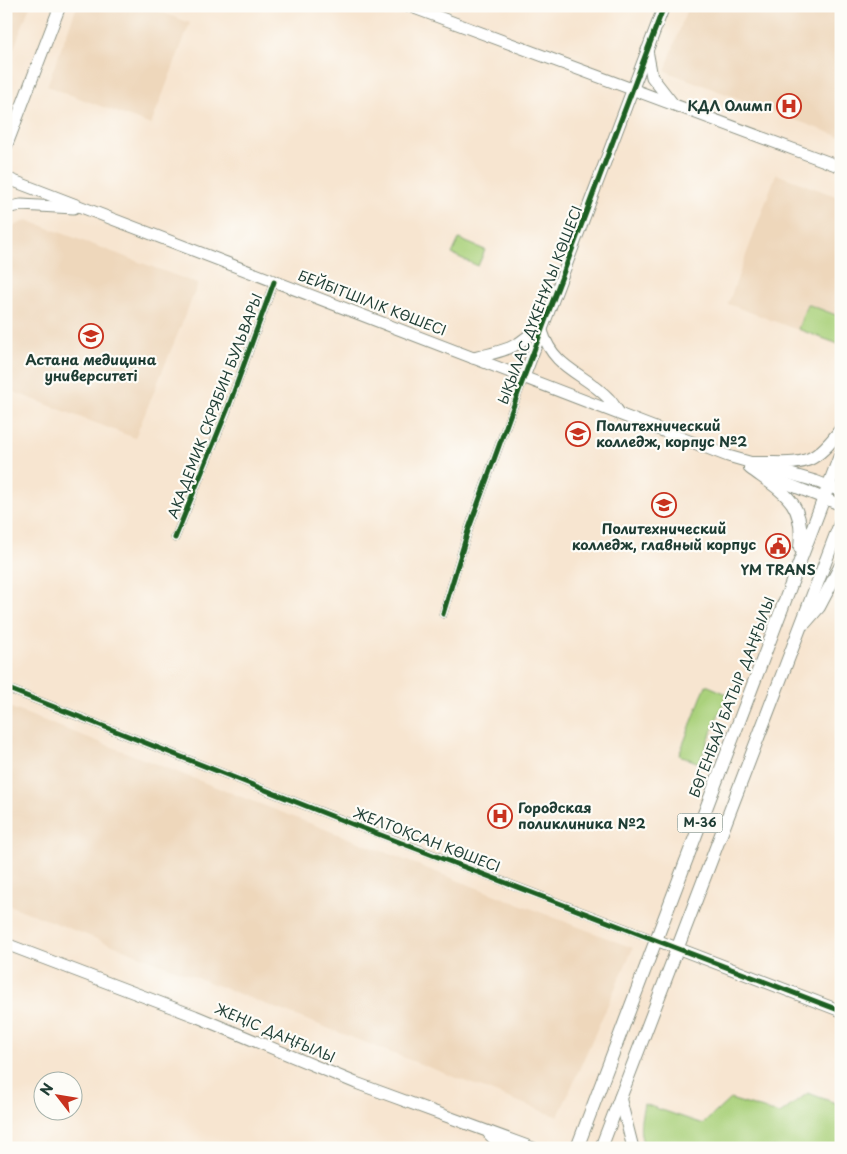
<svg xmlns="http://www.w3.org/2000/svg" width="847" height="1154" font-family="'Playpen Sans',sans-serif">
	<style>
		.built { fill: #eed7bb }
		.green { fill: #aad17c; stroke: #648758 }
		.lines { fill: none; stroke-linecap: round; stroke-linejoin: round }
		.street-casing { stroke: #8b9182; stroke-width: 9 }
		.secondary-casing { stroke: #8b9182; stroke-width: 13 }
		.primary-casing { stroke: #8b9182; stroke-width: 14 }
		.street { stroke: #fff; stroke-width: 8 }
		.secondary { stroke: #fff; stroke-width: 11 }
		.primary { stroke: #fff; stroke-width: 12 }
		.cycleway-casing { stroke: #fdfcf7; stroke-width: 8 }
		.cycleway { stroke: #1b5e20; stroke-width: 5 }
		.labels { text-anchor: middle; stroke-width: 4.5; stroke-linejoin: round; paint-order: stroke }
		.shield { fill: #fdfcf7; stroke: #62766e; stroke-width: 1 }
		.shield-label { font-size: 12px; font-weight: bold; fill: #1f3d34 }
		.poi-label { font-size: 14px; font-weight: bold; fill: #1f3d34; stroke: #fdfcf7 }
		.street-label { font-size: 14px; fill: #1f3d34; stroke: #fdfcf7 }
	</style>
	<rect width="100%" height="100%" fill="#fdfcf7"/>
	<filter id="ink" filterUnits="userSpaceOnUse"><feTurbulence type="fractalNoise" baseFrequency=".02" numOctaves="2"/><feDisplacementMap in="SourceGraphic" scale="10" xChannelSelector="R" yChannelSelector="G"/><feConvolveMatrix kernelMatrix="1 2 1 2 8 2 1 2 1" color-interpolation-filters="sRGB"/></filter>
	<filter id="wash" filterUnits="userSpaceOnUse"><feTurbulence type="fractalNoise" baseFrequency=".0096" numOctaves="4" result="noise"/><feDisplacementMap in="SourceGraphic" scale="20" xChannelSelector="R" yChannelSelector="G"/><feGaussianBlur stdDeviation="1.12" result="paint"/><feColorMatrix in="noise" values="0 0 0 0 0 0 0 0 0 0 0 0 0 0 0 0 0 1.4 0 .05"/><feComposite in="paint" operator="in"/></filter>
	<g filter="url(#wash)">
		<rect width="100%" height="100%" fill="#f7e5d0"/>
		<g class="built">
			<path d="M6,6H30L6,69Z"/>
			<path d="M77,6H146L190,23L151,125L47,86Z"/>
			<path d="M688,6H841V137L665,71Z"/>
			<path d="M776,174L841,198V346L728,304Z"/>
			<path d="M27,220L198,284L135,438L6,389V230Z"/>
			<path d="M6,706L633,948L558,1117L6,904Z"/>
		</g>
		<g class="green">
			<path d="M459,239L485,250L478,266L452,254Z"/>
			<path d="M807,304L841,317V345L798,329Z"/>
			<path d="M706,685L727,694L699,763L679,755Z"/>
			<path d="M808,1093L841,1105V1148H646C637,1134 641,1119 644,1104L703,1124L730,1099L780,1114Z"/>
		</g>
	</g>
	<g filter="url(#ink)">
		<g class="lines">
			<defs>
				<g id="street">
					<path d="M175,538L228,408L274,282"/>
					<path d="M443,614L468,531L524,377"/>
					<path d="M6,688L301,804L656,940"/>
				</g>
				<g id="secondary">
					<path d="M409,6L841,167"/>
					<path d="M647,50L652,77L673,104"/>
					<path d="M6,147L60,6"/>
					<path d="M6,178L728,456L815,481L841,491"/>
					<path d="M6,208L21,205L74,208"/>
					<path d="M542,331C554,370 584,372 609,399C613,403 616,409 620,414"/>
					<path d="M473,358C504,351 521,348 541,322"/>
					<path d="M524,377L664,6"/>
					<path d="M765,475L841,505"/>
					<path d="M656,940L841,1011"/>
					<path d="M6,944L195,1016L356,1083L533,1148"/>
					<path d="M620,1097L633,1148"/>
					<path d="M489,1134L503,1148"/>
				</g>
				<g id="primary">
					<path d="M752,463C800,462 810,471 841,429"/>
					<path d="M750,468C784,493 805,501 800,548"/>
					<path d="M805,623L819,607L841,565"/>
					<path d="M577,1148L841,453"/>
					<path d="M601,1148L841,521"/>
				</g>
			</defs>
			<use href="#street" class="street-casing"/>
			<use href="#secondary" class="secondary-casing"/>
			<use href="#primary" class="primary-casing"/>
			<use href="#street" class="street"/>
			<use href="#secondary" class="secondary"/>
			<use href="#primary" class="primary"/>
			<defs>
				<g id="cycleway">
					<path d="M175,538L228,408L274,282"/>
					<path d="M443,614L468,531L524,377L664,6"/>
					<path d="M6,688L357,826L841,1011"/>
				</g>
			</defs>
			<use href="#cycleway" class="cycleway-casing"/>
			<use href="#cycleway" class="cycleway"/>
		</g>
	</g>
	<defs>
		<symbol id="hospital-ring" viewBox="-11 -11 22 22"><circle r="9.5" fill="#fdfcf7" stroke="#c8321e" stroke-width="1.5"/><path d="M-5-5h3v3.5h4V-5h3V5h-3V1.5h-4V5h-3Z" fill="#c8321e"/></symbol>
		<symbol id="university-ring" viewBox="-11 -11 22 22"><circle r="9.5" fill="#fdfcf7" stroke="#c8321e" stroke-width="1.5"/><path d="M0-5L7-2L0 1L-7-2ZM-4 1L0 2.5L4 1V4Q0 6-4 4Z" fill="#c8321e"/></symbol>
		<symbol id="civic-ring" viewBox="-11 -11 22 22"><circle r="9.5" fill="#fdfcf7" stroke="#c8321e" stroke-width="1.5"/><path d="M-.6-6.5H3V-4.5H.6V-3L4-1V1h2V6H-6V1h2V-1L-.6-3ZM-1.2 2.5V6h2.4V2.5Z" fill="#c8321e"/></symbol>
	</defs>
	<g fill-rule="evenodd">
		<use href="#hospital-ring" x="775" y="92" width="28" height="28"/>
		<use href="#university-ring" x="77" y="322" width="28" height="28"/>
		<use href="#university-ring" x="564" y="420" width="28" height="28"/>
		<use href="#university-ring" x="650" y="491" width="28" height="28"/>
		<use href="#civic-ring" x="764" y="532" width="28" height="28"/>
		<use href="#hospital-ring" x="486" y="802" width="28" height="28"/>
	</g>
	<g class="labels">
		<rect class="shield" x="677.5" y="813.5" width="45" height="19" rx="4"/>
		<g class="shield-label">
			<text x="700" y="827">M-36</text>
		</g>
		<g class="poi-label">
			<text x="772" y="111" text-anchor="end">КДЛ Олимп</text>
			<text x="91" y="365">Астана медицина<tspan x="91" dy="16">университеті</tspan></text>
			<text x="596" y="431" text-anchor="start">Политехнический<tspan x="596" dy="16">колледж, корпус №2</tspan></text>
			<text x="664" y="534">Политехнический<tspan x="664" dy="16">колледж, главный корпус</tspan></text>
			<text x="778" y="575">YM TRANS</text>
			<text x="518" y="813" text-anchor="start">Городская<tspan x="518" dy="16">поликлиника №2</tspan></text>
		</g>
		<g class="street-label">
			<text transform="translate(372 303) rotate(21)" y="5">БЕЙБІТШІЛІК КӨШЕСІ</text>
			<text transform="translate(540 305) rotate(-69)" y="5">ЫҚЫЛАС ДҮКЕНҰЛЫ КӨШЕСІ</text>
			<text transform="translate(215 406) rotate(-69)" y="5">АКАДЕМИК СКРЯБИН БУЛЬВАРЫ</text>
			<text transform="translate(732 697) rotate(-69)" y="5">БӨГЕНБАЙ БАТЫР ДАҢҒЫЛЫ</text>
			<text transform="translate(427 840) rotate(21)" y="5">ЖЕЛТОҚСАН КӨШЕСІ</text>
			<text transform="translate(275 1033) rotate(23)" y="5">ЖЕҢІС ДАҢҒЫЛЫ</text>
		</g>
	</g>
	<rect width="847" height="1154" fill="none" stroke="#fdfcf7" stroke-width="25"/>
	<g transform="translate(58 1096) rotate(301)"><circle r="24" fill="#fdfcf7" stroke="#a4b0a9"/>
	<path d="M0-4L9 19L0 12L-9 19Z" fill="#c8321e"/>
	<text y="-8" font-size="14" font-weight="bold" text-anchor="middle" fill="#1f3d34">N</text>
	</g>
</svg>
